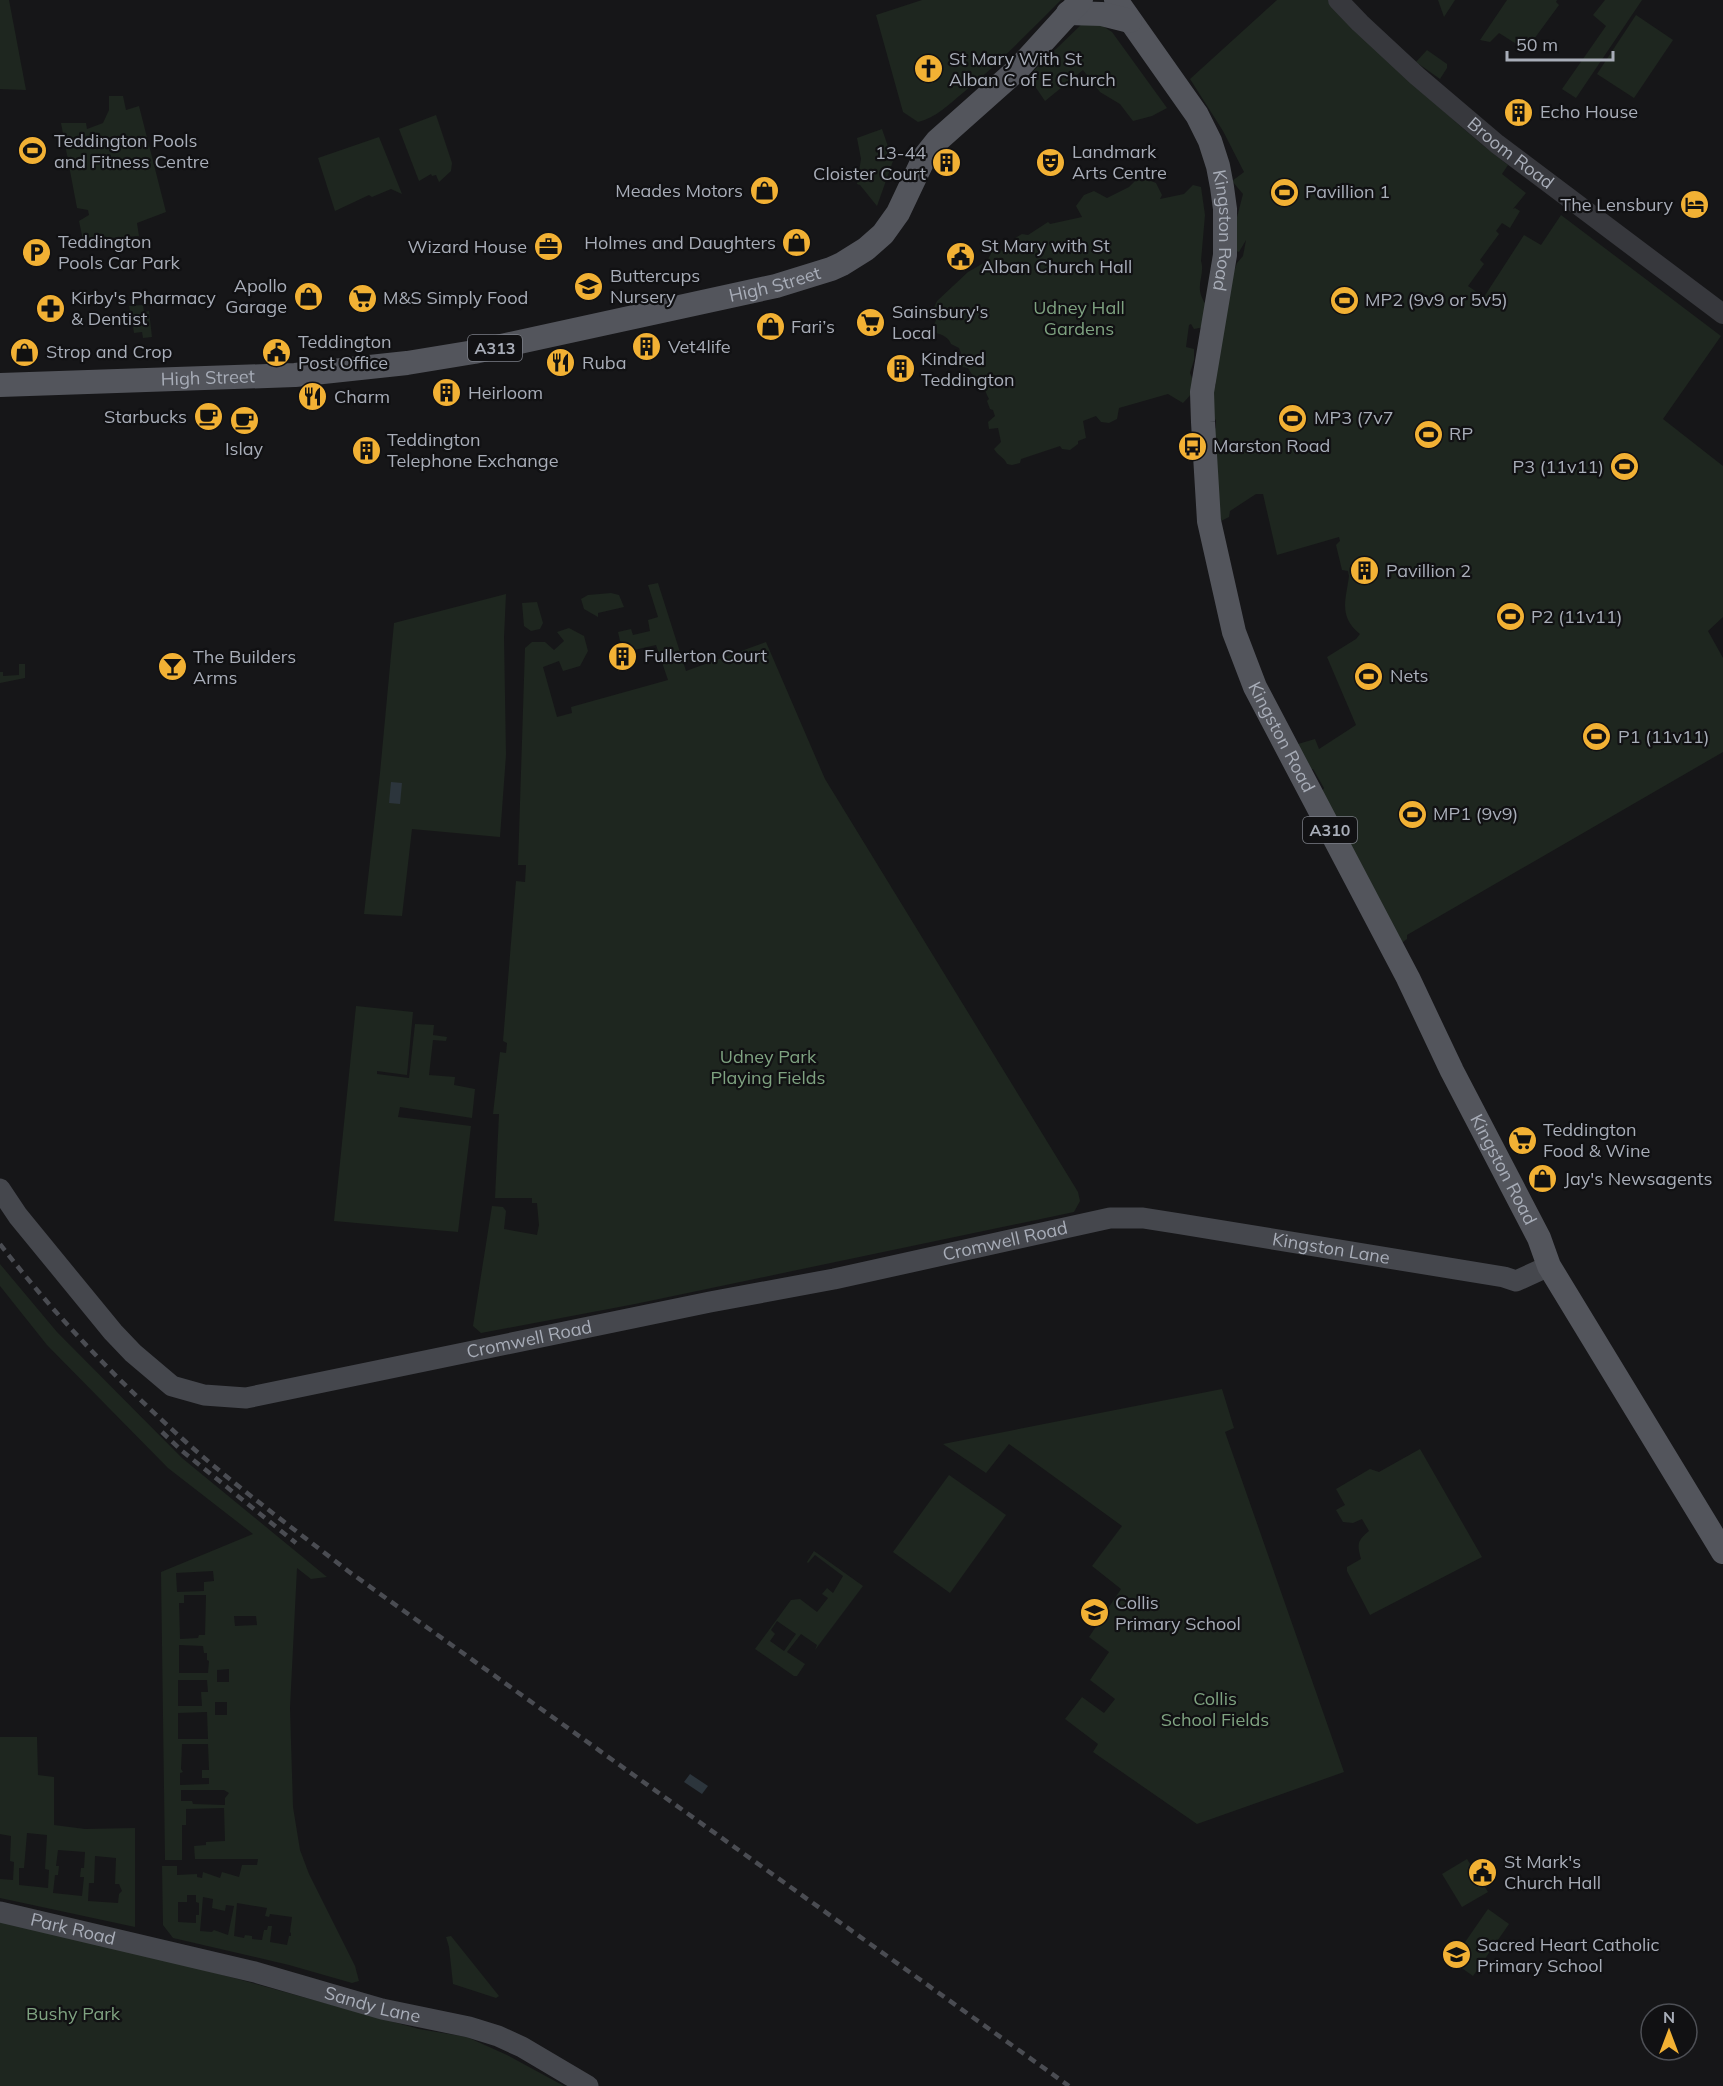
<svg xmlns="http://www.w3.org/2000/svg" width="1723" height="2086" font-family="Mulish,sans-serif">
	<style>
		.green { fill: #1e261f; fill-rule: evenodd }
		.water { fill: #2c353c }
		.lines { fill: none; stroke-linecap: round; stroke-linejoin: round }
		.tertiary { stroke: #37383d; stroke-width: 20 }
		.secondary { stroke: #45474d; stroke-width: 21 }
		.primary { stroke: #53555c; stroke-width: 24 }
		.rail { stroke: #4a4c52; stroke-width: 4.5; stroke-dasharray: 8 6; stroke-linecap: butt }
		.labels { text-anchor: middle; stroke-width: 4.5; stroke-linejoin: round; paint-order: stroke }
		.shield { fill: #111113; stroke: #7b7e86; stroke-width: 1.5 }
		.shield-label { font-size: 16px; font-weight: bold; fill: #a8adb8 }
		.poi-label { font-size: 18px; fill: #a8adb8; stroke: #111113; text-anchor: start }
		.street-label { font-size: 18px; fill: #a8adb8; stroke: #111113 }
		.park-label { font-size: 18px; fill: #7fa381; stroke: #111113 }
	</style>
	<rect width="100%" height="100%" fill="#161618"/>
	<g class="green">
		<path d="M0,0H9L26,90L0,89Z"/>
		<path d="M922,0H1061C1029,32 998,64 964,92C949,104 936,118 918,122L903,112L876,15Z"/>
		<path d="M1277,0H1330C1387,58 1444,116 1508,165L1502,174L1526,193L1513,209L1515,208L1520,211L1510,228L1502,223L1496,231L1499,234L1480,260L1484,264L1468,286L1484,297L1524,235L1541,245L1561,215L1721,336L1663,419L1723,466V617L1708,631L1723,658V752L1407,935V939L1399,945L1349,854L1348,837L1341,834L1338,826L1339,821L1319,797L1324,788L1313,769L1305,771L1298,744L1315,739L1319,749L1356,725L1327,657L1356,639L1360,634C1338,616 1346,600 1349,576L1348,571L1342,570L1336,545L1340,541L1339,537L1277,555L1263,494H1256L1230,511L1229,517L1219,522L1210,431L1216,428V420L1210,416L1213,388L1216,385L1213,380L1229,285L1237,263L1243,256L1246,240L1239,252L1229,248L1243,194L1232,181L1244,172L1223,131L1190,79Z"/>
		<path d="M1438,0H1455L1444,17Z"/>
		<path d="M1507,0H1557L1556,2L1559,5L1526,50L1499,33L1490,42L1480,40Z"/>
		<path d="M1605,0H1642L1576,98L1562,89L1606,26L1593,15Z"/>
		<path d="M1636,15L1673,40L1634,98L1597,74Z"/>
		<path d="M1083,23H1098L1112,32L1167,108L1152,116L1133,121L1120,104L1100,92L1083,70L1045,101L1028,76Z"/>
		<path d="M1427,50L1447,64V68L1440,79L1416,62Z"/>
		<path d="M109,96H123L126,110L139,106L166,212L137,223L139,236L83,240L79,221L89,215L88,210L77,208L61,123H86L87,129L103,123L109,110Z"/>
		<path d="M436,115L452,163L451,171L439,182L436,175L432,176L431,174L419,181L399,129Z"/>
		<path d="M882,129L893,161L877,206L860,185L857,184L861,159L857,138Z"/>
		<path d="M379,137L402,194L391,189L372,197L369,195L335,211L318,158Z"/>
		<path d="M1140,176L1156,183L1162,195L1160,199L1184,194L1193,185L1201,187L1205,215L1201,261C1206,276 1192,287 1207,306L1204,327L1194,329L1191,324L1189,325L1186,347L1194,349V360L1190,373C1196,386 1194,393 1183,403L1168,394L1119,408L1117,419L1109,423L1101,422L1096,416L1083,421L1086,438L1078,441V444L1070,450L1062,449L1060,446L1021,459L1020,463L1012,465L1007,464C1005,458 997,455 994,449L1001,442L998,428L989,429L988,422L995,416L993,410L990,409L987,401L989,399C986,394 985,388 981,384C977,379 972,376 968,368L962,367L958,360L961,353L959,348L951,344C948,337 943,335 936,333L933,327L936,320L932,312L937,301L968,272L987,261L994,248L1003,251L1013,244L1015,238L1022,234L1028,235L1048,222L1050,224L1082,217L1076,206L1084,195L1094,191L1107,198L1129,187Z"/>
		<path d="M143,305L144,312L149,311L152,337L143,338L142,332L134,333L133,326L139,324L137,316L131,317L129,306Z"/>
		<path d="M658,583L686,671L766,642L825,779L1078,1192L1080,1201L1074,1212L635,1304L481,1333L473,1326L492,1206L503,1207L506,1211L504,1229L537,1235L539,1225L537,1203H532V1198H495L499,1114H493L500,1052L506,1053L507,1043L503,1041L516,881L525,882L526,865H518L525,648L532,642H545L554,650L564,641L557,632L569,628L584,636L588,651L580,666L563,671L559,661L543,667L557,717L572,713L571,707L668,680L656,645L634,650L620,641L618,632L631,629L633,635L650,631L648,620L658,617L648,585Z"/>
		<path d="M611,593L619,595L624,607L598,613V617L584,609L581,599L588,595Z"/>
		<path d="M506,594L504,637L506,755L500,837L412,829L402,916L364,914L380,773L394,623Z"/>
		<path d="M537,602L543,623L540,629L531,631L524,626L522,603Z"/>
		<path d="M19,664H25V678L0,683V672H3V676L19,675Z"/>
		<path d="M356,1006L413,1012L407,1075L377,1071V1074L409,1078L415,1024L434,1025L433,1035L447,1037L446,1041L433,1040L429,1075L455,1077L454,1085L475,1089L472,1118L400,1107L398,1117L471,1126L458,1232L334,1221Z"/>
		<path d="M0,1264L57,1332L182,1458L327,1577L311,1579L297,1568L290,1708L293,1807L300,1850L309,1874L355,1966L359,1981L352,1983L289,1965L173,1938L163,1925L162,1866H177V1875L197,1874V1877L202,1878L203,1872L220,1878L222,1872L239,1877L242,1865H257L258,1859H195L194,1846L206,1845V1842L225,1841L224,1808L186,1809V1825H182V1860H165L161,1572L253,1534L168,1468L47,1345L0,1286ZM213,1571L214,1581L204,1582V1591L177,1592L176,1573ZM184,1595H206L205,1635H199L198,1638L180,1639L179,1603H184ZM234,1616H256L257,1625L235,1626ZM179,1645L203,1646L204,1653H207V1660L209,1661L208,1673H179ZM229,1669V1682H217V1670ZM178,1680H207L208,1692H201L202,1706H178ZM227,1702V1715H215V1702ZM207,1712L208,1739H178V1713ZM182,1744H208L209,1770H202V1778H209V1784L180,1785V1773L183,1772L181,1769ZM181,1790H224L229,1793L225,1798V1805L193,1804L192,1801H181ZM187,1895H196V1902L199,1903V1915H196V1923L178,1922V1902H187ZM203,1897L213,1899L212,1908L225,1911L226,1905L234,1906L228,1935L214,1930L212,1932L200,1931ZM237,1903L267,1908L265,1916L269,1917L270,1914L292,1917L290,1932L291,1933V1936H289L287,1945L270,1942L272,1926H268L267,1930H264L262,1940L252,1939V1936L245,1935L244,1938L234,1936Z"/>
		<path d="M1222,1389L1234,1428L1225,1432L1344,1772L1197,1824L1093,1752L1098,1744L1065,1719L1082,1697L1104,1713L1115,1699L1090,1680L1109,1652L1089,1637L1121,1589L1092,1566L1122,1526L1009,1444L986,1473L943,1444Z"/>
		<path d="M1420,1449L1482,1557L1370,1615L1347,1571V1567L1361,1559C1357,1544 1357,1541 1369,1531L1362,1519L1353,1523L1343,1522L1336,1510L1345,1505L1336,1489L1370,1469L1379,1472Z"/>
		<path d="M949,1475L1006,1515L950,1593L893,1552Z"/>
		<path d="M814,1551L863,1586L815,1650L817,1645L801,1634L787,1652L805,1664L797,1676H794L755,1649L791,1600L800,1599L817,1612L828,1598L822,1594L827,1588L833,1593L843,1576L815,1555L808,1563L807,1562ZM777,1621L796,1634L784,1651L770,1641L775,1634L771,1630Z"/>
		<path d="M0,1737H37L38,1775L54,1777V1825L85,1829L135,1828V1927L0,1898V1879L13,1880L14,1862L10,1861L11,1836L0,1834ZM27,1833L47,1835L45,1869L49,1870L48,1888L19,1885V1868H24ZM58,1850L85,1852L84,1868H81L80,1877H84L82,1896L53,1893L55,1875H58L59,1866H56ZM95,1856L116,1858L115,1884H119L122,1891L119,1894L118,1903L88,1901L89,1883H94Z"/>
		<path d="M1467,1859L1488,1892L1462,1907L1442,1874Z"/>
		<path d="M1488,1909L1509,1924L1473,1976L1452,1961Z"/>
		<path d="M0,1919L212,1972L419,2029L467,2037L507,2055L564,2086H0Z"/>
		<path d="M451,1936L499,1996L496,1998L453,1984L449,1947L446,1937Z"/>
	</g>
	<g class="water">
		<path d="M391,782L402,783L400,804L389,803Z"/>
		<path d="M690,1774L708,1786L702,1794L684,1782Z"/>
	</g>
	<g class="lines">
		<path class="tertiary" id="s1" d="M1338,0L1360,23L1417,76L1497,144L1723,314"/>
		<g class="secondary">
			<path id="s2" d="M0,1189L18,1216L113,1332L133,1353L172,1386L204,1395L246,1398L710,1302L834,1279L1110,1218H1143L1181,1224L1504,1277L1516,1281L1549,1266"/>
			<path id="s3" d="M0,1912L255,1972L382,2009L469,2027L498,2036L522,2047L588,2086"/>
		</g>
		<g class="primary">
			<path id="s4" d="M1116,0L1197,115L1210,141L1218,166L1222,187L1225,209V255L1202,392L1203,422L1209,521L1234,632L1255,687L1408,978L1452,1071L1539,1238L1549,1266L1723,1552"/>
			<path d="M1068,13L1102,14L1130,21"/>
			<path id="s5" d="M0,385L295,375L407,363L474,352L776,286L831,269L842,264L866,249L883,234L898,213L925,156L937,141L1018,69L1081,0"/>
		</g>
		<g class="rail">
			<path d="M0,1244C55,1316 120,1383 187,1443C238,1488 294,1529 348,1571L1069,2086"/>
			<path d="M162,1432L181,1450L296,1543"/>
		</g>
	</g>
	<defs>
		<symbol id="church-disc" viewBox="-11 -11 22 22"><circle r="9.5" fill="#f2b134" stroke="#111113"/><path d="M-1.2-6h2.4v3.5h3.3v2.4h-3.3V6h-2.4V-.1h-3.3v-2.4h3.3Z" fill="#111"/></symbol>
		<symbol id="building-disc" viewBox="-11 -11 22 22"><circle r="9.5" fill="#f2b134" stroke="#111113"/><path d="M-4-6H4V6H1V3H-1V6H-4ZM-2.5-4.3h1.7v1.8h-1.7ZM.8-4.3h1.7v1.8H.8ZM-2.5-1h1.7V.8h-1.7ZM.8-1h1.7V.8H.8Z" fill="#111"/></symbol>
		<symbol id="stadium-disc" viewBox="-11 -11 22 22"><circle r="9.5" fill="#f2b134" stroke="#111113"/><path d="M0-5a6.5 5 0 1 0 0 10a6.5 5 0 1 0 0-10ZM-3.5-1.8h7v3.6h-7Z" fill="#111"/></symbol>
		<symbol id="theatre-disc" viewBox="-11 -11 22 22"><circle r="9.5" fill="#f2b134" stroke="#111113"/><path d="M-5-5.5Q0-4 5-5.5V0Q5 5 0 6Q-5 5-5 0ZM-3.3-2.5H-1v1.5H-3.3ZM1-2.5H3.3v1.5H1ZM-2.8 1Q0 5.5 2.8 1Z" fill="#111"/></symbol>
		<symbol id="shop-disc" viewBox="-11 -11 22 22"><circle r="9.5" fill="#f2b134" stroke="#111113"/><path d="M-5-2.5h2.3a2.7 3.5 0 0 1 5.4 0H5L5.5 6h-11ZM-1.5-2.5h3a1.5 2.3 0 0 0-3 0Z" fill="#111"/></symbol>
		<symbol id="hotel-disc" viewBox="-11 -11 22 22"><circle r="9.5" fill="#f2b134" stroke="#111113"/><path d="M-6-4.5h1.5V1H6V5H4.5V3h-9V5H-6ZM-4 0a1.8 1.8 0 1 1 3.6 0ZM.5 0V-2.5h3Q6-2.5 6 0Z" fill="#111"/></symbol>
		<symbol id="office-disc" viewBox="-11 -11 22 22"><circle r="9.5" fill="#f2b134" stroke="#111113"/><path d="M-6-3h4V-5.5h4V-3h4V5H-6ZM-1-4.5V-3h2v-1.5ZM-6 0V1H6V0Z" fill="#111"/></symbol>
		<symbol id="parking-disc" viewBox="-11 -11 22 22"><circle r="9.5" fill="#f2b134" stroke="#111113"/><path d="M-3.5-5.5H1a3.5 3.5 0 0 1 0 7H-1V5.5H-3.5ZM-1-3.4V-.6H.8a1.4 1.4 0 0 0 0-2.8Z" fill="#111"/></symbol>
		<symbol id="civic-disc" viewBox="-11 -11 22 22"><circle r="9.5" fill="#f2b134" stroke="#111113"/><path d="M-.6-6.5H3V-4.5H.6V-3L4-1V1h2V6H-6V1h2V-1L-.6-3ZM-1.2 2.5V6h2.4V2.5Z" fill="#111"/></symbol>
		<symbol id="school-disc" viewBox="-11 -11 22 22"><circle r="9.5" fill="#f2b134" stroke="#111113"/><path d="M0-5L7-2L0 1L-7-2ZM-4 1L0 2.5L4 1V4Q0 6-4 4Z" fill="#111"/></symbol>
		<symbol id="supermarket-disc" viewBox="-11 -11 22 22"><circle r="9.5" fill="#f2b134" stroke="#111113"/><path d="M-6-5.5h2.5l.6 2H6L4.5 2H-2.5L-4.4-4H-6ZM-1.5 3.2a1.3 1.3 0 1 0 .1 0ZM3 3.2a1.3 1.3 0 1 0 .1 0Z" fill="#111"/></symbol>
		<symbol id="pharmacy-disc" viewBox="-11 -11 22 22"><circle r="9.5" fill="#f2b134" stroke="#111113"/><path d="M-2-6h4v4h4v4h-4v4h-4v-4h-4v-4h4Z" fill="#111"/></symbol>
		<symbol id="restaurant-disc" viewBox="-11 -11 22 22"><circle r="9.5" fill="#f2b134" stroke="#111113"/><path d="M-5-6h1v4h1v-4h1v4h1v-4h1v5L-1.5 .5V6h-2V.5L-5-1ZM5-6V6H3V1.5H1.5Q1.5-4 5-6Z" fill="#111"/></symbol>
		<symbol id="cafe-disc" viewBox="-11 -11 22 22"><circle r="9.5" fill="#f2b134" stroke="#111113"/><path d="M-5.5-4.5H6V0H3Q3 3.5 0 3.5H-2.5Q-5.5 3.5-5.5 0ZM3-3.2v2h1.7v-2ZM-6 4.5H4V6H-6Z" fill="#111"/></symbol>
		<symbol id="bus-disc" viewBox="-11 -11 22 22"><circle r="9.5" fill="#f2b134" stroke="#111113"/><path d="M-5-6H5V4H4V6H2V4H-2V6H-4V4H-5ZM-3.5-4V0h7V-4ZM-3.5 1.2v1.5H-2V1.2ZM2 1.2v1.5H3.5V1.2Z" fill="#111"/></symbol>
		<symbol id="bar-disc" viewBox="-11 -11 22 22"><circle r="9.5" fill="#f2b134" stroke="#111113"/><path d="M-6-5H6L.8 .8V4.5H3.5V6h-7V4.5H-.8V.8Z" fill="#111"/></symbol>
	</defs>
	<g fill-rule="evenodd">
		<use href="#church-disc" x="912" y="52" width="33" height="33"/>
		<use href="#building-disc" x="1502" y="96" width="33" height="33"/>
		<use href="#stadium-disc" x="16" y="134" width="33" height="33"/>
		<use href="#theatre-disc" x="1034" y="146" width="33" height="33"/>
		<use href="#building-disc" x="930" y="146" width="33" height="33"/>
		<use href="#shop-disc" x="748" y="174" width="33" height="33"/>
		<use href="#stadium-disc" x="1268" y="176" width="33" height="33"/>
		<use href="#hotel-disc" x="1678" y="188" width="33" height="33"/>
		<use href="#shop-disc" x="780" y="226" width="33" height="33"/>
		<use href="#office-disc" x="532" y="230" width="33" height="33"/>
		<use href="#parking-disc" x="20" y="236" width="33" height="33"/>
		<use href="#civic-disc" x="944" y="240" width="33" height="33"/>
		<use href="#school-disc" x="572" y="270" width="33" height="33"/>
		<use href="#shop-disc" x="292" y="280" width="33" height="33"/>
		<use href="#supermarket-disc" x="346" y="282" width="33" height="33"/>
		<use href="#stadium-disc" x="1328" y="284" width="33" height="33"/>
		<use href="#pharmacy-disc" x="34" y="292" width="33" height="33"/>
		<use href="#supermarket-disc" x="854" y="306" width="33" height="33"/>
		<use href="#shop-disc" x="754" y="310" width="33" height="33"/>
		<use href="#building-disc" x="630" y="330" width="33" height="33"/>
		<use href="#shop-disc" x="8" y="336" width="33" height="33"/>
		<use href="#civic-disc" x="260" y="336" width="33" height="33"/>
		<use href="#restaurant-disc" x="544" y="346" width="33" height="33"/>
		<use href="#building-disc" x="884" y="352" width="33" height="33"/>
		<use href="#building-disc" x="430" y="376" width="33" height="33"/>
		<use href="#restaurant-disc" x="296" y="380" width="33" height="33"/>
		<use href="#cafe-disc" x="192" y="400" width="33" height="33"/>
		<use href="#stadium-disc" x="1276" y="402" width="33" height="33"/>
		<use href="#cafe-disc" x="228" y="404" width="33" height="33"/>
		<use href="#stadium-disc" x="1412" y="418" width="33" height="33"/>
		<use href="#bus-disc" x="1176" y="430" width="33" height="33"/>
		<use href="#building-disc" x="350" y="434" width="33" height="33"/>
		<use href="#stadium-disc" x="1608" y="450" width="33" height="33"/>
		<use href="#building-disc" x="1348" y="554" width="33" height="33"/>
		<use href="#stadium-disc" x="1494" y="600" width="33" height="33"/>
		<use href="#building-disc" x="606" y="640" width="33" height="33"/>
		<use href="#bar-disc" x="156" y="650" width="33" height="33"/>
		<use href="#stadium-disc" x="1352" y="660" width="33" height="33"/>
		<use href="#stadium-disc" x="1580" y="720" width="33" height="33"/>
		<use href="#stadium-disc" x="1396" y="798" width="33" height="33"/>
		<use href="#supermarket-disc" x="1506" y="1124" width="33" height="33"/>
		<use href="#shop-disc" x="1526" y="1162" width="33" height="33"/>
		<use href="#school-disc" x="1078" y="1596" width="33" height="33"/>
		<use href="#civic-disc" x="1466" y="1856" width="33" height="33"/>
		<use href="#school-disc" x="1440" y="1938" width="33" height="33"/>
	</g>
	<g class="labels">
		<g class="shield">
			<rect x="468" y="335" width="54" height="26" rx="4.5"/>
			<rect x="1303" y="817" width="54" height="26" rx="4.5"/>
		</g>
		<g class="shield-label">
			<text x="495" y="354">A313</text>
			<text x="1330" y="836">A310</text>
		</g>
		<g class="poi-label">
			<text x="949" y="65">St Mary With St<tspan x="949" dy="21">Alban C of E Church</tspan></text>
			<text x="1540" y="118">Echo House</text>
			<text x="54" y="147">Teddington Pools<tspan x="54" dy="21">and Fitness Centre</tspan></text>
			<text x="1072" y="158">Landmark<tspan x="1072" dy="21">Arts Centre</tspan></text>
			<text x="926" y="159" text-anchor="end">13-44<tspan x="926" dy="21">Cloister Court</tspan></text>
			<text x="743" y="197" text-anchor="end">Meades Motors</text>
			<text x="1305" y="198">Pavillion 1</text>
			<text x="1673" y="211" text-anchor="end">The Lensbury</text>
			<text x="58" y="248">Teddington<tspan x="58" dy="21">Pools Car Park</tspan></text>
			<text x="776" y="249" text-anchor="end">Holmes and Daughters</text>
			<text x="981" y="252">St Mary with St<tspan x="981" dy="21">Alban Church Hall</tspan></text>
			<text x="527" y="253" text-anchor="end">Wizard House</text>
			<text x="610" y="282">Buttercups<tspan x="610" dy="21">Nursery</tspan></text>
			<text x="287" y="292" text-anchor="end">Apollo<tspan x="287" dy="21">Garage</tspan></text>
			<text x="71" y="304">Kirby's Pharmacy<tspan x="71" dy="21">&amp; Dentist</tspan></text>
			<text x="383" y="304">M&amp;S Simply Food</text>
			<text x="1365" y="306">MP2 (9v9 or 5v5)</text>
			<text x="892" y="318">Sainsbury's<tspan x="892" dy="21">Local</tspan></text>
			<text x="791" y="333">Fari’s</text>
			<text x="298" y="348">Teddington<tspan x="298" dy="21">Post Office</tspan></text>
			<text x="668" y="353">Vet4life</text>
			<text x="46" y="358">Strop and Crop</text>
			<text x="921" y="365">Kindred<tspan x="921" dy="21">Teddington</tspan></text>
			<text x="582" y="369">Ruba</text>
			<text x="468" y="399">Heirloom</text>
			<text x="334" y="403">Charm</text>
			<text x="187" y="423" text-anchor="end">Starbucks</text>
			<text x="1314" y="424">MP3 (7v7</text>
			<text x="1449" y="440">RP</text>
			<text x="387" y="446">Teddington<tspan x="387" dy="21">Telephone Exchange</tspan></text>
			<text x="1213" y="452">Marston Road</text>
			<text x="244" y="455" text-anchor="middle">Islay</text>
			<text x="1604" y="473" text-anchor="end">P3 (11v11)</text>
			<text x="1386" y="577">Pavillion 2</text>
			<text x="1531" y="623">P2 (11v11)</text>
			<text x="644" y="662">Fullerton Court</text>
			<text x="193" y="663">The Builders<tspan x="193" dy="21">Arms</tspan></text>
			<text x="1390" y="682">Nets</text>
			<text x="1618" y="743">P1 (11v11)</text>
			<text x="1433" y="820">MP1 (9v9)</text>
			<text x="1543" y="1136">Teddington<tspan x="1543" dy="21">Food &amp; Wine</tspan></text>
			<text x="1564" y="1185">Jay's Newsagents</text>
			<text x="1115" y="1609">Collis<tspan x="1115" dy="21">Primary School</tspan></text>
			<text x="1504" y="1868">St Mark's<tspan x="1504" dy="21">Church Hall</tspan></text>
			<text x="1477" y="1951">Sacred Heart Catholic<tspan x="1477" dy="21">Primary School</tspan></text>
		</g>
		<g class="street-label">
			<text dy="6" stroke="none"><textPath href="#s1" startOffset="231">Broom Road</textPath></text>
			<text dy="6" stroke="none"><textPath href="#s4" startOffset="261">Kingston Road</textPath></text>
			<text dy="6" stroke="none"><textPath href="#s5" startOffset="784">High Street</textPath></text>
			<text dy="6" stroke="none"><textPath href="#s5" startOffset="208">High Street</textPath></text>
			<text dy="6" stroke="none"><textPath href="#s4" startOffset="783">Kingston Road</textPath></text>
			<text dy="6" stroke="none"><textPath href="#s4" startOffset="1269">Kingston Road</textPath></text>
			<text dy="6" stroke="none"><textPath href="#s2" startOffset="1113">Cromwell Road</textPath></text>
			<text dy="6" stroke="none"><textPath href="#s2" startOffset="1444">Kingston Lane</textPath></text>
			<text dy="6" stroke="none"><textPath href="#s2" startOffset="627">Cromwell Road</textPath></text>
			<text dy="6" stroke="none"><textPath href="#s3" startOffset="75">Park Road</textPath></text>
			<text dy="6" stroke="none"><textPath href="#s3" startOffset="384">Sandy Lane</textPath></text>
		</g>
		<g class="park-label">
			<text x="1079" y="314">Udney Hall<tspan x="1079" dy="21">Gardens</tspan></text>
			<text x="768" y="1063">Udney Park<tspan x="768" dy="21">Playing Fields</tspan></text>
			<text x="1215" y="1705">Collis<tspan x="1215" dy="21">School Fields</tspan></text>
			<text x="73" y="2020">Bushy Park</text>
		</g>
	</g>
	<g transform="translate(1669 2032)"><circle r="28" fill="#111113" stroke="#4d4f55" stroke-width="1.5"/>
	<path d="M0-4.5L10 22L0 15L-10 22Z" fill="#f2b134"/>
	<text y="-9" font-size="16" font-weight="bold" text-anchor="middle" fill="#a8adb8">N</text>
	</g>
	<path d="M1507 51v9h106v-9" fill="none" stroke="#a8adb8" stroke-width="3"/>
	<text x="1516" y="51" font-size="18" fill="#a8adb8" stroke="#111113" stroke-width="4.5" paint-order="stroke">50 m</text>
</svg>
